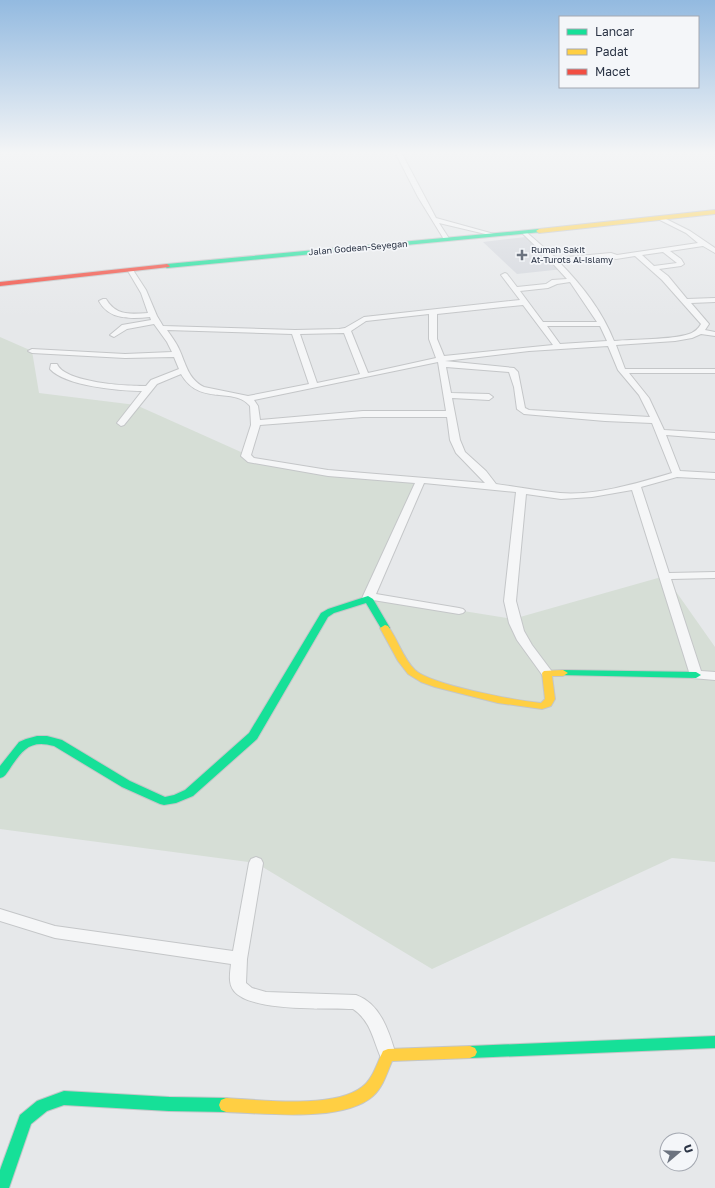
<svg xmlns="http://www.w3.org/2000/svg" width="715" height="1188" font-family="'Golos Text',sans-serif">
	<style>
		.built { fill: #d4d7dd }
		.green { fill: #d6ded6 }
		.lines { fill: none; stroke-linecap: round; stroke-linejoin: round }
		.street-casing { stroke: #c4c6c8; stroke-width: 2 }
		.fast-casing { stroke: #c4c6c8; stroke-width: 2 }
		.slow-casing { stroke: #c4c6c8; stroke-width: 2 }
		.jam-casing { stroke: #c4c6c8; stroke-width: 2 }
		.street { fill: #f5f6f7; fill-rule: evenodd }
		.fast { fill: #16e098; fill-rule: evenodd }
		.slow { fill: #ffcf43; fill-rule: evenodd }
		.jam { fill: #f24e42; fill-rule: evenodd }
		.poi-dot { fill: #6c737f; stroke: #f4f6f9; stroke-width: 1.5 }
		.labels { text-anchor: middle; stroke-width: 3.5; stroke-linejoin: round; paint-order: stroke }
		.far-street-label { font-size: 9px; fill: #2b3445; stroke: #f4f6f9 }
		.far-poi-label { font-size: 9px; fill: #2b3445; stroke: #f4f6f9; text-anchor: start }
	</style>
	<rect width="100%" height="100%" fill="#e6e8ea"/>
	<path class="built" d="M526,237L563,269L517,274L483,242Z"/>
	<path class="green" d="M0,337L32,351L39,393L136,405L268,464L421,480L370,596L513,619L665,576L715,647V862L672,858L432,969L256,863L0,829Z"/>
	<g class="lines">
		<defs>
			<g id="street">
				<path d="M395,152H401L436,218L494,234V236L439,223L450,240L445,241L418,197Z"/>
				<path d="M660,216L690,231L715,248V253L703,246L670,251L681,259L684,264L681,266L659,269L668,276L687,299L715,298V302L691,303L709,324L705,330L715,332V336L701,334L692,338L675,341L616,345L625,369H715V373H629L649,398L664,430L715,433V439L666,435L680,471L715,473V479L677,477L641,487L669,573L715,572V578L671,579L701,671L715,672V680L692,678L690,675L632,490L592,497L561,499L526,494L516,601L524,631L532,645L553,673L551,676H543L517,640L509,623L504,601L516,492L424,483L376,594L459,608L463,609L465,611L463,613L459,614L373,600L368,602L364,601L362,599L363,596L415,483L328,476L248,462L241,456L251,425L250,406C234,386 200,407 181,374L157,384L124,425L121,426L117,423L142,391C120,391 65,386 50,369L51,364H57C65,383 127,386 146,386L151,380L179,369L174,357L125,358L32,353L28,351L32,349L125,354L172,352L167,342L154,324L127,329L114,337L110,335L122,325L151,320L150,317C131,319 109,320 99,301L103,299H106C116,316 130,314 148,313L141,293L128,271L131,269L133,270L146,290L157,316L163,326L295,330L339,329L345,328L364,317L520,300L501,275L505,273L507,274L517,287L546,284L552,280L567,279L545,255L523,234V232L525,231L556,258L611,253L617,255L698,243L686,233L658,219V217ZM663,252L677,263L654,266L642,255ZM635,256L662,280L701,324C698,329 695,332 689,334C672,340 634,339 614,341C602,311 581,284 559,262L610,257L616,259ZM570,282L597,322H543L520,291L548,288L557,284ZM523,305L553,345L444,356L437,339V314ZM429,314V339L436,358L368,373L351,331L366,321ZM547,326H600L607,341L560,344ZM167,330L292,334L309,384L248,396L204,387C188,379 186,364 179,349C176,342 171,336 167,330ZM344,333L360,374L317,383L300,334ZM608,346L618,370L639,395L650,417L529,410L525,408L518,372L514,368L445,361L529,351ZM438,362L446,411H363L260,420L258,406L254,400ZM446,367L509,372L514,387L517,409L524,414L605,421L652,423L672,473C638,483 596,496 560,493C539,491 517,487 496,484L486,471L465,452L460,440L452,398L489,400L493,397L489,394L451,393ZM363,417H447L450,440L456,453L485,483L328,470L254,458L251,455L260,425Z"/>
				<path d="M256,857L261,859L263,863L247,959L246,983L252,988L266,992L356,995C381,1004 389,1032 396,1055L394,1060L388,1063L382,1060C373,1041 372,1022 353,1009C326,1008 251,1012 234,991C228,984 230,973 231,964L55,938L0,921V909L55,926L233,951L249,863L251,859Z"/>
			</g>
			<g id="fast">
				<path d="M539,229L541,230V232L167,268L164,266L167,264Z"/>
				<path d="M368,596L373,599L390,628L388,630H382L366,603L334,613L328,617L257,739L193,796L176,803L164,805L160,804L122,787L54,746C30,739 22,750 9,770C6,774 5,777 0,778V766L19,742L26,739L37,736H47L62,740L130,781L165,797L174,795L185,790L249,733L321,613L328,609Z"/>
				<path d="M563,670L696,672L701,675L696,678L560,675L558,673L560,671Z"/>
				<path d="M715,1036V1048L470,1058L465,1056L463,1052L465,1048L470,1046Z"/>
				<path d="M64,1091L169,1097L226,1098L231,1100L233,1105L231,1110L226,1112L169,1111L64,1105L47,1111L31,1124L9,1188H0V1170L20,1115L37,1101Z"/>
			</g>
			<g id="slow">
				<path d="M715,210V214L539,233L536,231L539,229Z"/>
				<path d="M385,625L388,626C398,640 403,658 415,670C430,685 519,701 541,703L545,699L542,673L544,671L563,670L568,673L563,676H552L555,699L551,706L542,709L498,703L435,687L421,682L408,674L398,661L380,628Z"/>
				<path d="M470,1046L475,1048L477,1052L475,1056L470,1058L392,1061C387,1073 383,1087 373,1096C343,1123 264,1113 226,1112L221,1110L219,1105L221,1100L226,1098C260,1100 334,1109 362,1087C373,1079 377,1063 383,1051L388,1049Z"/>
			</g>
			<path id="jam" d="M167,264L170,266L169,267L0,286V282Z"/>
		</defs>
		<use href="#street" class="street-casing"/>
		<use href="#fast" class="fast-casing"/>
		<use href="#slow" class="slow-casing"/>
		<use href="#jam" class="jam-casing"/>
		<use href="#street" class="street"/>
		<use href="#fast" class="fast"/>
		<use href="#slow" class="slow"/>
		<use href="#jam" class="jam"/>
	</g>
	<linearGradient id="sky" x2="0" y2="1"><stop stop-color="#93bae0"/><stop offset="0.48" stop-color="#f4f5f6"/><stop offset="1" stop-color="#f4f5f6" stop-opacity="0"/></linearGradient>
	<rect width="715" height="318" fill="url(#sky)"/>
	<path class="poi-dot" d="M520 249h4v4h4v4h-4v4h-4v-4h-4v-4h4z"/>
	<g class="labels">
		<g class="far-street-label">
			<text transform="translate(358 248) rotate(-5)" y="3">Jalan Godean-Seyegan</text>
		</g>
		<g class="far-poi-label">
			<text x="531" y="253">Rumah Sakit<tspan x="531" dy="10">At-Turots Al-Islamy</tspan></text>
		</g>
	</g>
	<rect x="559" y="16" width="140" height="72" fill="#f4f6f9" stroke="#a4a8b1"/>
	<rect x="567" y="29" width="20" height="6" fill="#16e098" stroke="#a4a8b1"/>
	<text x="595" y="36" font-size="12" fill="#2b3445">Lancar</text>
	<rect x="567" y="49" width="20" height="6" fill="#ffcf43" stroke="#a4a8b1"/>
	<text x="595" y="56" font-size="12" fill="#2b3445">Padat</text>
	<rect x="567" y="69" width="20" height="6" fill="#f24e42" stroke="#a4a8b1"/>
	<text x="595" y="76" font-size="12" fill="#2b3445">Macet</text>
	<g transform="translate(679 1152) rotate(71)"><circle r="19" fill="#f4f6f9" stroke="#a4a8b1"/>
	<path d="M0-3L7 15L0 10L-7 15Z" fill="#6c737f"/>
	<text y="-6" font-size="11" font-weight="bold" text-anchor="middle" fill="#2b3445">U</text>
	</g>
</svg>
